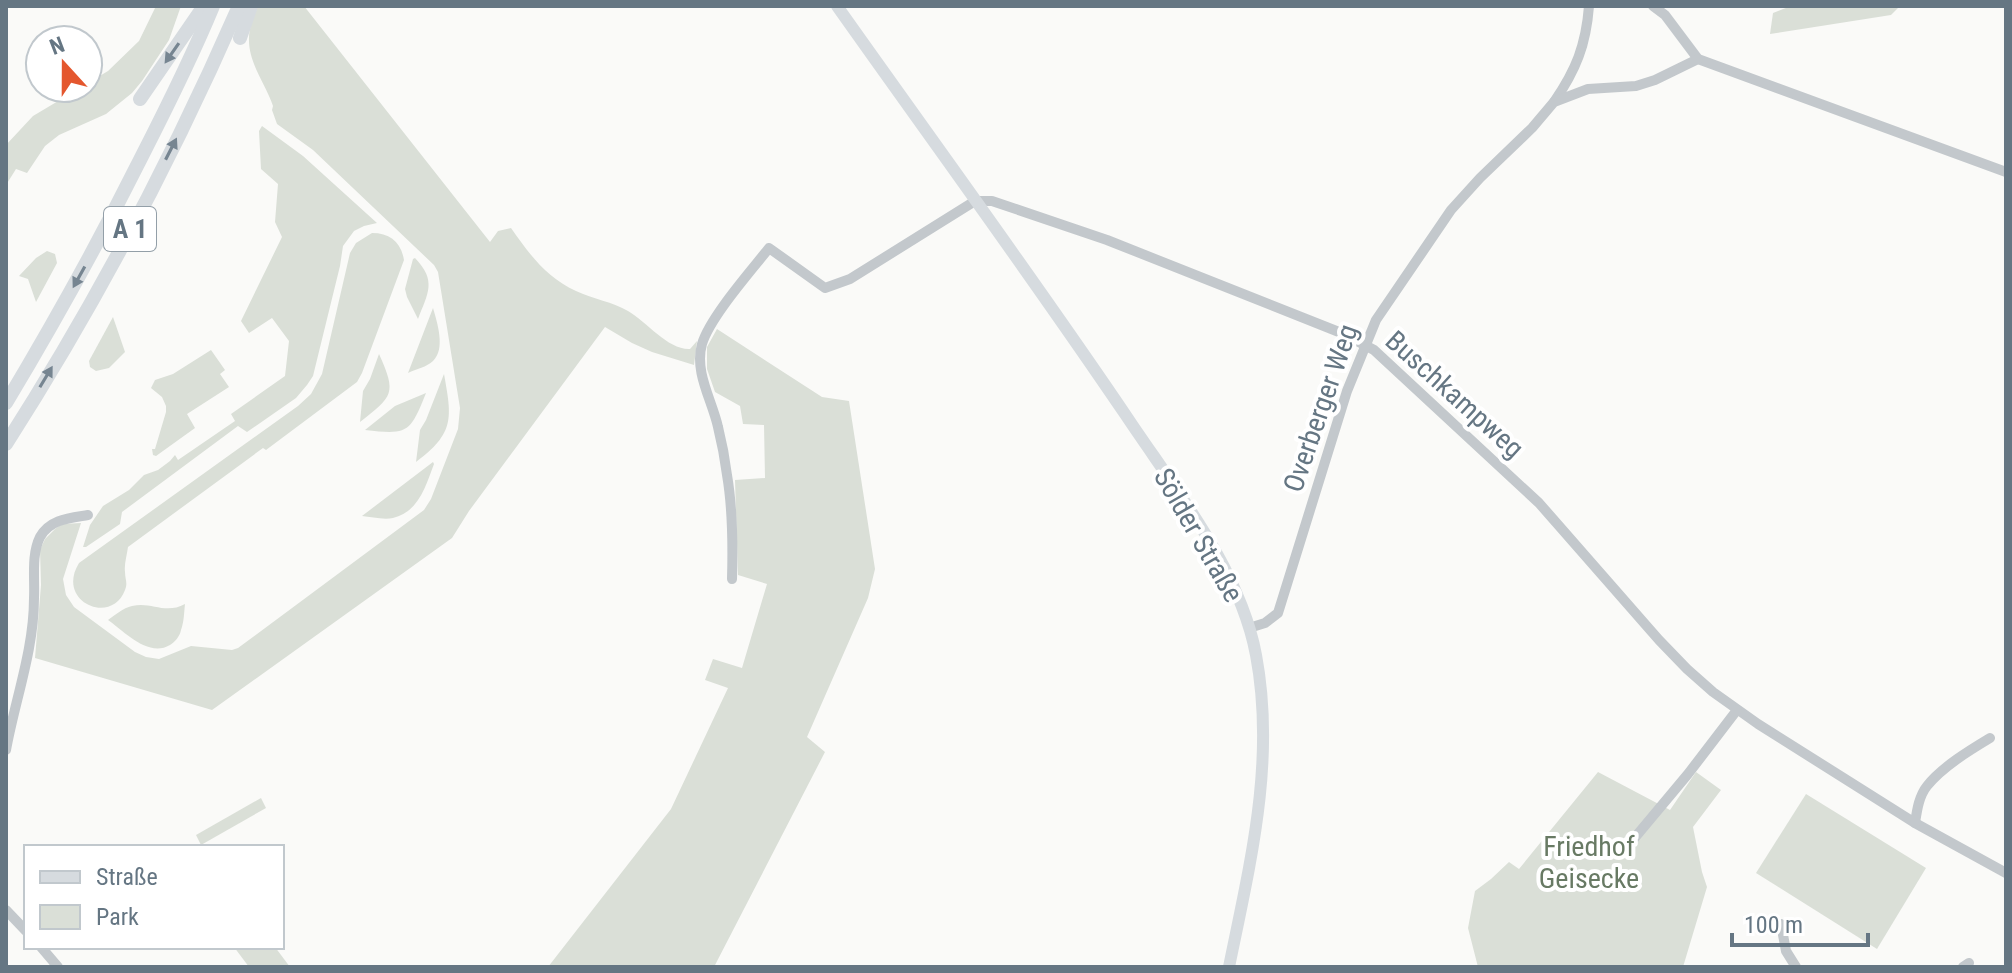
<svg xmlns="http://www.w3.org/2000/svg" width="2012" height="973" font-family="'Roboto Condensed',sans-serif">
	<style>
		.green { fill: #dadfd7 }
		.lines { fill: none; stroke-linecap: round; stroke-linejoin: round }
		.minor { stroke: #c3c8cc; stroke-width: 10 }
		.major { stroke: #d6dbdf; stroke-width: 12 }
		.highway { stroke: #d6dbdf; stroke-width: 14 }
		.oneway { fill: #768591 }
		.labels { text-anchor: middle; stroke-width: 8; stroke-linejoin: round; paint-order: stroke }
		.shield { fill: #fff; stroke: #939fa8; stroke-width: 2 }
		.shield-label { font-size: 26px; font-weight: bold; fill: #657683 }
		.street-label { font-size: 28px; fill: #657683; stroke: #fff }
		.park-label { font-size: 28px; fill: #687a64; stroke: #fff }
	</style>
	<rect width="100%" height="100%" fill="#fafaf8"/>
	<g class="green">
		<path d="M156,6H181L169,40L142,81L132,93L106,114L59,135L45,146L27,173L16,169L6,185V145L33,116L80,88H88V83L108,71L139,41Z"/>
		<path d="M258,6H304L490,242L498,231L511,228C530,255 546,277 576,291C593,299 613,302 628,311C647,322 668,350 690,349L697,341L694,365L652,352L632,343L605,327L469,511L452,538L212,710L35,658L41,585L40,550L45,539L55,529L62,524L81,523L63,579L66,595L74,607L135,652L146,657L159,659L191,646L232,650L238,648L424,510L431,499L458,429L460,408L438,272L434,265L313,150L277,124L272,110L273,106C266,84 248,63 249,38C249,27 254,16 258,6Z"/>
		<path d="M1791,6H1900L1891,15L1770,34L1773,13Z"/>
		<path d="M262,126L303,156L377,223L364,226L354,231L343,246L340,266L313,376L307,385L296,398L247,432L238,426L122,512L120,524L86,547H83L90,525L103,506L129,490L144,475L158,470L170,461L175,455L178,460L235,421L231,414L285,376L289,341L272,318L249,333L241,321L282,237L275,222L278,184L261,169L259,131Z"/>
		<path d="M372,233C390,233 401,242 404,260L362,373L357,382L266,450L263,448L128,547C127,555 124,564 125,572C125,579 128,583 125,590C112,626 55,602 79,563L298,406L311,394L322,374L350,253L356,243Z"/>
		<path d="M47,251L55,254L57,263L36,302L28,279L19,276L36,258Z"/>
		<path d="M415,258C437,281 428,293 418,319L407,297L405,289L413,259Z"/>
		<path d="M433,308C437,322 446,349 433,361C427,367 416,369 408,373Z"/>
		<path d="M113,317L125,352L109,368L96,371L90,367L89,361Z"/>
		<path d="M717,329L822,397L849,401L875,569L868,598L807,737L825,752L714,967H548L671,809L728,688L705,680L713,659L742,668L767,584L738,575L735,480L765,478L764,425L743,424L740,406L715,392L707,369V347Z"/>
		<path d="M211,350L225,370L220,374L229,387L187,414L195,428L156,456L153,455L152,449H155L166,412V406L162,397L151,388L155,380L173,374Z"/>
		<path d="M379,354C397,394 393,396 360,422L363,391L370,379Z"/>
		<path d="M444,374C452,418 455,433 416,462L420,430L426,420Z"/>
		<path d="M426,393C410,433 408,435 365,430L395,406Z"/>
		<path d="M433,462L434,464C426,485 419,512 393,518C384,520 371,517 362,516Z"/>
		<path d="M185,604C184,613 184,622 181,630C180,636 175,642 170,645C148,658 124,631 108,620C115,615 123,608 132,606C151,601 165,615 185,604Z"/>
		<path d="M1598,772L1670,810L1696,772L1721,790L1693,827L1702,872L1707,887L1683,967H1478L1468,928L1475,891L1491,879L1509,862L1519,869Z"/>
		<path d="M1806,794L1926,868L1877,949L1756,873Z"/>
		<path d="M261,798L266,808L201,845L196,835Z"/>
		<path d="M234,947H275L290,967H249Z"/>
	</g>
	<g class="lines">
		<g class="minor">
			<path d="M1653,6L1665,15L1698,59L2006,172"/>
			<path d="M1554,102C1576,70 1586,45 1589,6"/>
			<path d="M732,579C733,544 733,510 727,475C725,459 722,443 718,427C712,400 694,372 702,344C710,317 751,271 769,248L825,288L850,279L975,201H992L1107,240L1344,334L1374,350L1539,503L1659,640L1687,669L1713,692L1758,724L1915,823L2006,873"/>
			<path d="M1249,628L1265,623L1278,613L1347,391L1376,320L1451,210L1480,178L1532,128L1554,102L1588,89L1636,86L1655,80L1698,59"/>
			<path d="M6,750C15,700 34,650 34,598C35,579 31,555 40,537C50,519 70,518 88,515"/>
			<path d="M1915,823C1917,810 1919,796 1927,786C1942,767 1970,750 1990,738"/>
			<path d="M1632,841L1688,774L1737,710"/>
			<path d="M6,910L26,931"/>
			<path d="M1781,924L1786,951L1796,967"/>
			<path d="M41,947L58,967"/>
			<path d="M1963,967L1969,963"/>
		</g>
		<path class="major" d="M837,6C934,143 1033,278 1127,417C1175,489 1240,569 1256,655C1276,761 1250,864 1229,967"/>
		<g class="highway">
			<path d="M240,38L251,6"/>
			<path d="M140,99L204,6"/>
			<path d="M6,403C54,323 100,240 142,156C167,107 192,57 213,6"/>
			<path d="M6,444C95,305 173,157 239,6"/>
		</g>
	</g>
	<defs><path id="oneway-solid" d="M-6-.8H1V-3.2L6.5 0L1 3.2V.8H-6Z" transform="scale(2)"/></defs>
	<g class="oneway">
		<use href="#oneway-solid" transform="translate(172 53) rotate(125)"/>
		<use href="#oneway-solid" transform="translate(171 149) rotate(-63)"/>
		<use href="#oneway-solid" transform="translate(79 277) rotate(119)"/>
		<use href="#oneway-solid" transform="translate(46 377) rotate(-59)"/>
	</g>
	<g class="labels">
		<rect class="shield" x="104" y="207" width="52" height="44" rx="6"/>
		<g class="shield-label">
			<text x="130" y="238">A 1</text>
		</g>
		<g class="street-label">
			<text transform="translate(1455 394) rotate(42)" y="10">Buschkampweg</text>
			<text transform="translate(1320 408) rotate(-71)" y="10">Overberger Weg</text>
			<text transform="translate(1199 535) rotate(60)" y="10">Sölder Straße</text>
		</g>
		<g class="park-label">
			<text x="1589" y="856">Friedhof<tspan x="1589" dy="32">Geisecke</tspan></text>
		</g>
	</g>
	<rect width="2012" height="973" fill="none" stroke="#657683" stroke-width="16"/>
	<rect x="24" y="845" width="260" height="104" fill="#ffffff" stroke="#c1c8cd" stroke-width="2"/>
	<rect x="40" y="871" width="40" height="12" fill="#d6dbdf" stroke="#c1c8cd" stroke-width="2"/>
	<text x="96" y="885" font-size="24" fill="#657683">Straße</text>
	<rect x="40" y="905" width="40" height="24" fill="#dadfd7" stroke="#c1c8cd" stroke-width="2"/>
	<text x="96" y="925" font-size="24" fill="#657683">Park</text>
	<g transform="translate(64 64) rotate(339)"><circle r="38" fill="#ffffff" stroke="#c1c8cd" stroke-width="2"/>
	<path d="M0-6L14 30L0 20L-14 30Z" fill="#e4572e"/>
	<text y="-12" font-size="22" font-weight="bold" text-anchor="middle" fill="#657683">N</text>
	</g>
	<path d="M1732 933v12h136v-12" fill="none" stroke="#657683" stroke-width="4"/>
	<text x="1744" y="933" font-size="24" fill="#657683" stroke="#ffffff" stroke-width="6" paint-order="stroke">100 m</text>
</svg>
